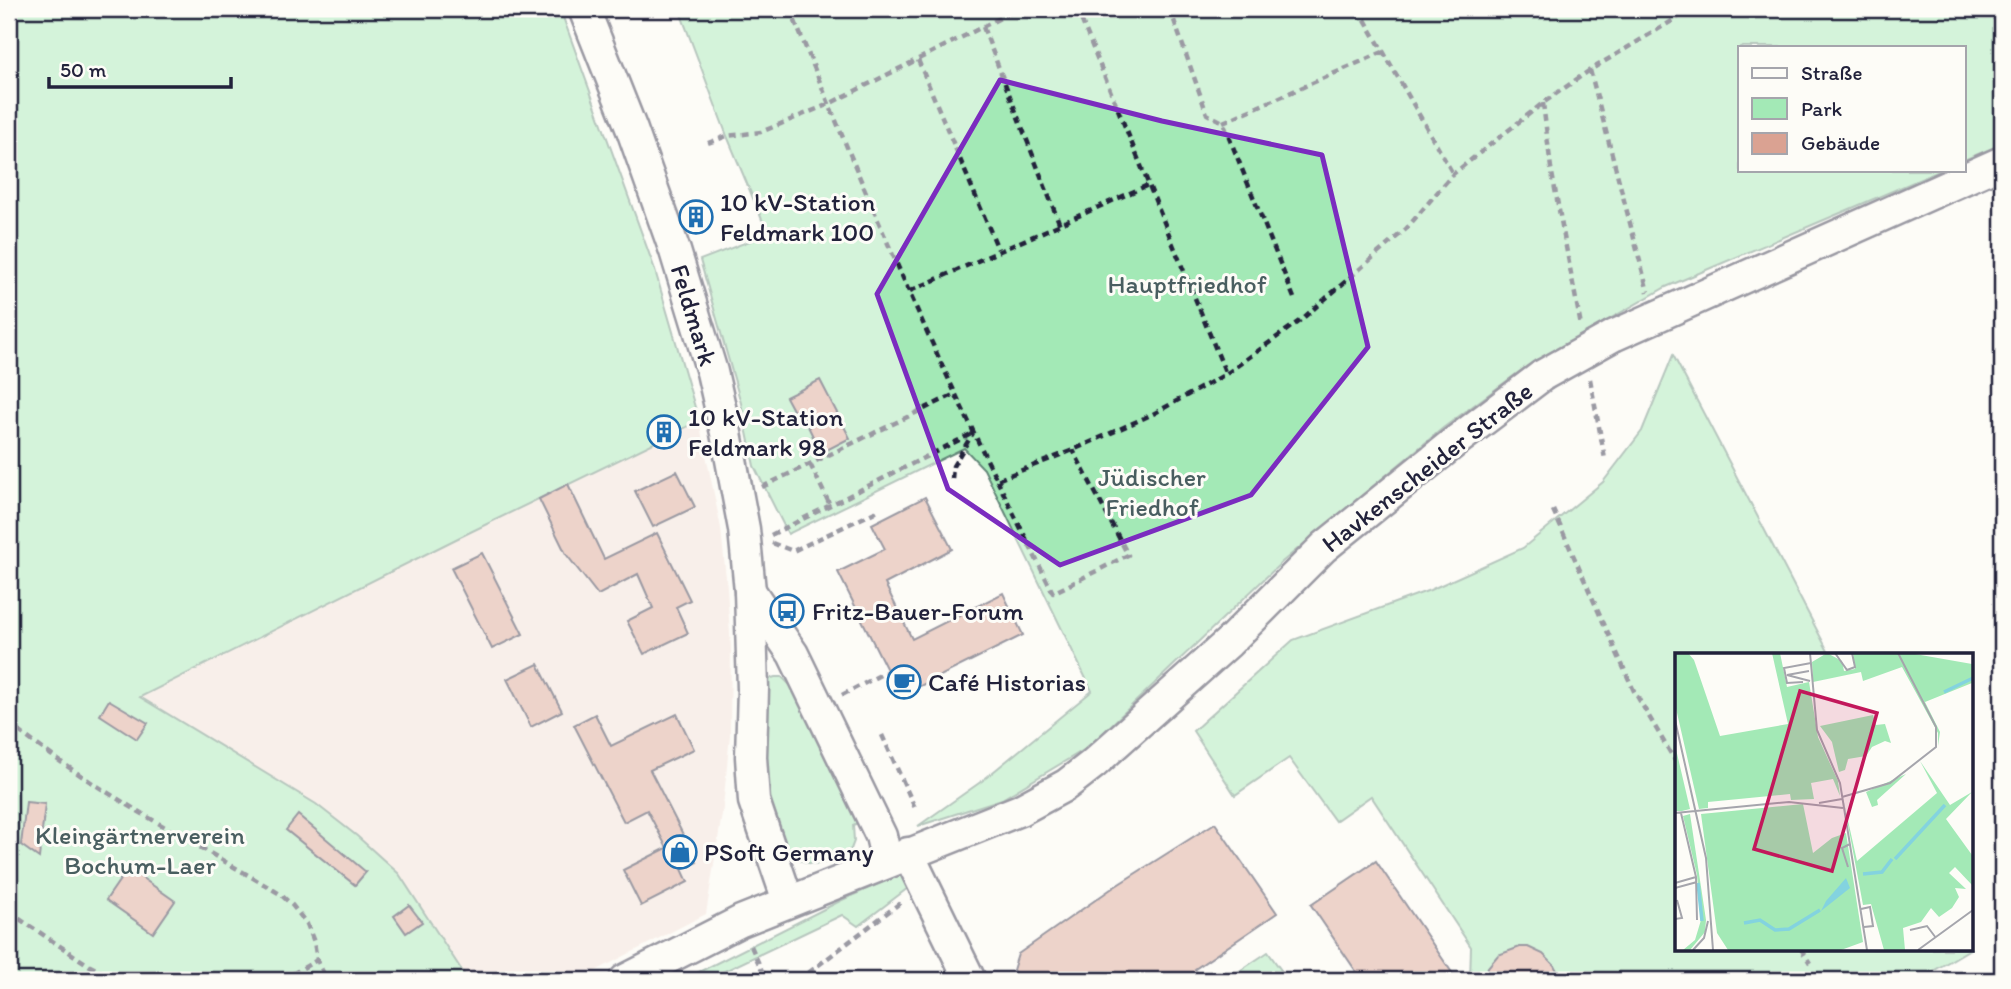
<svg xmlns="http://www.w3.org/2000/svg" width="2011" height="989" font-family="Itim,sans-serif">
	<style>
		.built { fill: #f2e1d9 }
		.green { fill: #a3e9b6; stroke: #628678; stroke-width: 2 }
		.building { fill: #daa292; stroke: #22223b; stroke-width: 2 }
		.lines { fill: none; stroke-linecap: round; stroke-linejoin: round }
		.minor-casing { stroke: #22223b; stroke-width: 35 }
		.path { stroke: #22223b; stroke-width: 4.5; stroke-dasharray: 7 5; stroke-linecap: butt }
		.minor { stroke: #fdfcf7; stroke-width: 30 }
		.minor-bridge-casing { stroke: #22223b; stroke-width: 35; stroke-linecap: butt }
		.minor-bridge { stroke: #fdfcf7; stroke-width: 30 }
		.marked { fill: none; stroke: #7b2cbf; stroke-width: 5; stroke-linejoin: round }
		.labels { text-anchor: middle; stroke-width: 6; stroke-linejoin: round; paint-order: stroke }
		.poi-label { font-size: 26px; fill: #22223b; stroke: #fdfcf7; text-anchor: start }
		.park-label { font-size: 26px; fill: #495e60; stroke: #fdfcf7 }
		.street-label { font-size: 26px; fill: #22223b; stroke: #fdfcf7 }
		.inset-river { fill: none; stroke: #83d3df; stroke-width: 3.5 }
		.inset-road { fill: none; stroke: #a5a5ac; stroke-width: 2 }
		.view { fill: #c2185b; fill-opacity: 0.15; stroke: #c2185b; stroke-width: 3.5 }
		.inset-edge { fill: none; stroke: #22223b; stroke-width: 3.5 }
	</style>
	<rect width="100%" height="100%" fill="#fdfcf7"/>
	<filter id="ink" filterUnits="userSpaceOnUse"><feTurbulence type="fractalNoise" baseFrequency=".0143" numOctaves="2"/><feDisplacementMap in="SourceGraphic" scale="14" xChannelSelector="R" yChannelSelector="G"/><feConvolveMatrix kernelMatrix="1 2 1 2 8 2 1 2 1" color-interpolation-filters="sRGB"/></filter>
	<g filter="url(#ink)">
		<path class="built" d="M654,267L699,421L721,528L727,588L731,649L730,735L723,808L706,914L578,980H468L399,874L357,836L316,804L140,697L456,539Z"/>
		<g class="green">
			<path d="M9,9H560L654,267L699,421L456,539L140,697L316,804L357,836L399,874L468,980H9Z"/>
			<path d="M679,9H2002V144L1964,160V47H1740V170H1942L1666,287L1527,366L1443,428L1282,562L1087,748L1002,799L918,826L982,781L1092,691L984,469L964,448L788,534L754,466L741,403L700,260L768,234L727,136Z"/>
			<path d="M1673,355L1830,655H1677V949H1970L1918,980H1470L1471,947L1371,796L1335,821L1289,758L1235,795L1193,731L1293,640L1430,590L1523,548L1603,482L1642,431Z"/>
			<path d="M775,677H782L792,687L860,822L853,825L854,841L851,849C831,863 811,872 791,853L785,858L766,794L764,758L768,679Z"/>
			<path d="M901,874L908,888L858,926L842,915L706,980H683L842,900Z"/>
			<path d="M1268,952L1288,980H1226Z"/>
		</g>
		<g class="building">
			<path d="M820,380L850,438L821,453L804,418L799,421L786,397Z"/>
			<path d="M677,471L695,507L653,527L635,491Z"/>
			<path d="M568,484L604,559L657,533L690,600L676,607L688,633L644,654L627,621L653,608L638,574L598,595L566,554L539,499Z"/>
			<path d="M925,497L952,549L885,584L912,639L1003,593L1023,635L900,696L838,572L885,549L872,524Z"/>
			<path d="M482,553L523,634L492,649L451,568Z"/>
			<path d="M538,664L562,711L531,727L507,679Z"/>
			<path d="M109,700L148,723L137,739L100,715Z"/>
			<path d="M595,714L611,746L677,714L694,749L650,770L697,862L682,869L688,882L641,906L623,870L667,848L647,810L624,822L574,725Z"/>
			<path d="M26,802L45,804L39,858L21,845Z"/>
			<path d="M298,815L366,872L355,885L286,830Z"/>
			<path d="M1215,823L1277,913L1195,969L1203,980H1020L1013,970L1018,954L1111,889Z"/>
			<path d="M1376,861L1457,980H1362L1311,905Z"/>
			<path d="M128,868L175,901L153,933L106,900Z"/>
			<path d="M409,905L422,922L406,933L394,916Z"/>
			<path d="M1520,947H1528L1543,954L1554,965L1562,980H1482L1488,967L1498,955Z"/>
		</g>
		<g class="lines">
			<defs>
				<g id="minor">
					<path d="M584,9L632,130L675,251L712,372L726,433L744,529L750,591L753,689L751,757L754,801L788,901"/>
					<path d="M1613,336L2002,162"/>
					<path d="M750,591L793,654L881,836L887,861"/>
					<path d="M908,853L970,980"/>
					<path d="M625,980L741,921L1020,810L1066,785L1093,764L1229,642L1324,547L1452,444L1543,375"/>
				</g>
			</defs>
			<use href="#minor" class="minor-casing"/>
			<g class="path">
				<path d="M790,9C855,168 921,327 997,480L1073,450L1153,414L1226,374L1302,319L1406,229L1453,174L1543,103L1590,70L1692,9"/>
				<path d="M1077,9L1226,374"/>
				<path d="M1170,9L1207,114L1223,122L1294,298"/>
				<path d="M1359,9L1453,174"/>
				<path d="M983,27L1060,225"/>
				<path d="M918,60L998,249"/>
				<path d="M1590,70L1648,292"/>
				<path d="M1543,103L1551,168L1581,326"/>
				<path d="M1223,122L1383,52"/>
				<path d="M708,143L727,136L761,132L829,104L1018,9"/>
				<path d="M910,291L1148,185"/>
				<path d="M1590,379L1605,459"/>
				<path d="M810,464L830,505"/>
				<path d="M952,479L953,466L973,433"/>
				<path d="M997,480L1053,593L1128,555L1073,450"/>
				<path d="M762,487L955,394"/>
				<path d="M1553,510L1634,691L1677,764"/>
				<path d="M771,535L973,433"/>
				<path d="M772,543L793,551L875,512L877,517"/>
				<path d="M842,695L888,671"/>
				<path d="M9,723C91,790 189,839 280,894L292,905L307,924L314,942L317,960L327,980"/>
				<path d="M882,735L915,808"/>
				<path d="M9,912L90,966L117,980"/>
				<path d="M751,946L766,980"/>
				<path d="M1801,949L1810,963"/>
				<path d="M282,980L317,960"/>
				<path d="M799,980L904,900"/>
			</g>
			<use href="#minor" class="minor"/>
			<defs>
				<path id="minor-bridge" d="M1543,375L1613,336"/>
			</defs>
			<use href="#minor-bridge" class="minor-bridge-casing"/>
			<use href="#minor-bridge" class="minor-bridge"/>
		</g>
	</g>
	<path d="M0 0H2011V989H0ZM1000,80L1162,121L1322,155L1368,347L1251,495L1060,565L948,489L877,294Z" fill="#fdfcf7" fill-opacity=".55" fill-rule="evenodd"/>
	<path class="marked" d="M1000,80L1162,121L1322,155L1368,347L1251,495L1060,565L948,489L877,294Z"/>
	<defs>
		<symbol id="building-ring" viewBox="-11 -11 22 22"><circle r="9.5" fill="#fdfcf7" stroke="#1f6fb2" stroke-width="1.5"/><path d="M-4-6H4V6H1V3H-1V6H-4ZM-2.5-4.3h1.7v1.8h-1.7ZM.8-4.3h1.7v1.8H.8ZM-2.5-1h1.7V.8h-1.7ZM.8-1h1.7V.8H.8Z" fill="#1f6fb2"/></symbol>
		<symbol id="bus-ring" viewBox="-11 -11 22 22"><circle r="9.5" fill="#fdfcf7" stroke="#1f6fb2" stroke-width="1.5"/><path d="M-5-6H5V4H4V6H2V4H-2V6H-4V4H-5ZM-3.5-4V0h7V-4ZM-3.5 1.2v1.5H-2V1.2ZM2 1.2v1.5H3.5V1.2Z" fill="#1f6fb2"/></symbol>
		<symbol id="cafe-ring" viewBox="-11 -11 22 22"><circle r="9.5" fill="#fdfcf7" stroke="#1f6fb2" stroke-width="1.5"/><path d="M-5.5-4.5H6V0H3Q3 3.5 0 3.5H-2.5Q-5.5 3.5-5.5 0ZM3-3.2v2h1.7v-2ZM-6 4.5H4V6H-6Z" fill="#1f6fb2"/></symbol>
		<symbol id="shop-ring" viewBox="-11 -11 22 22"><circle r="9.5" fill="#fdfcf7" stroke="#1f6fb2" stroke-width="1.5"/><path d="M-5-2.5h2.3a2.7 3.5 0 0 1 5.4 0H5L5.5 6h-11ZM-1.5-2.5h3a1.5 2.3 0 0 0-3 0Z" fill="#1f6fb2"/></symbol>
	</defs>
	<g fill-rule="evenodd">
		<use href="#building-ring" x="677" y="198" width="38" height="38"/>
		<use href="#building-ring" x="645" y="413" width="38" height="38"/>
		<use href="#bus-ring" x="768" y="592" width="38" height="38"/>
		<use href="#cafe-ring" x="885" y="663" width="38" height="38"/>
		<use href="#shop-ring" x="661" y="833" width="38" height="38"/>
	</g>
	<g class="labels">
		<g class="poi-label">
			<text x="720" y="211">10 kV-Station<tspan x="720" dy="30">Feldmark 100</tspan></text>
			<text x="688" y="426">10 kV-Station<tspan x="688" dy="30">Feldmark 98</tspan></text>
			<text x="812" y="620">Fritz-Bauer-Forum</text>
			<text x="928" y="691">Café Historias</text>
			<text x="704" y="861">PSoft Germany</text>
		</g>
		<g class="park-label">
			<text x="1187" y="293">Hauptfriedhof</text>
			<text x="1152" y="486">Jüdischer<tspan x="1152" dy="30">Friedhof</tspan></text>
			<text x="140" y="844">Kleingärtnerverein<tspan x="140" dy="30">Bochum-Laer</tspan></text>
		</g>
		<g class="street-label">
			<text transform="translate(694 315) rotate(73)" y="9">Feldmark</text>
			<text transform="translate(1427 467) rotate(-38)" y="9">Havkenscheider Straße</text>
		</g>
	</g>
	<g transform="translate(1675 653)">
		<rect width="298" height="298" fill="#fdfcf7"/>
		<path d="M0,0H13L19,7L45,83L113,71L97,0H105L112,34L134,29L143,84L163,128L165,143L158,126L136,130L139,146L116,147L115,141L33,149V155L24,156L0,51ZM152,0L167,8L169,18L180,16L178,0L240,1L297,11V30L250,49L265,79L263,93V80L227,14L188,28L186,19L138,29L137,9ZM198,62L201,72L210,71L216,90L210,88L197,94L191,103L173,106L170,117L164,119L157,89L145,73ZM0,92L15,156L7,158H0ZM245,108L275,152L297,139L271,166L297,202V232L280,214L274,220L291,236L280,235L284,244L277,255L264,264L256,255L246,269L228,275L230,297H209L196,251L188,252L168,145L182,208L262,140ZM231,121L202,147L203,152L197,154L191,139ZM128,151L138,200L157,185L171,180L188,289L166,297H53L42,280L26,161ZM15,161L31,267L30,279L15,297H8L20,287L26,267L22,222L8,163Z" fill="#a3e9b6"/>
		<path d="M171,225L175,235L146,258L151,248Z" fill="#83d3df"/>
		<path class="inset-river" d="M269,39L298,25M220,206L270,152M188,221L207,219L217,206M23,230L27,268M69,270L85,267L100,277L114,276L145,257"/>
		<path class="inset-road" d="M135,0L142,77L165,130L192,297M160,0L172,17L180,14L177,0M134,18L112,22L135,28M128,29L112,30L109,15L136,10M0,67L31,205L38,297M167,144L215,130L261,94V74L223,0M144,150L167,146M0,160L114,149L168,155M6,160L21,224L22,267M173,214L167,195L175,191M0,230L21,224M0,235L22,229M186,256L195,254L198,273L189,274M0,266L7,265L2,247M235,277L252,273L261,285M18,297L29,285L33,268M243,297L298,257"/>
		<path class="view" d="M125,38L202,60L157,218L79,196Z"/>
		<rect width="298" height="298" class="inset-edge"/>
	</g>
	<rect width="2011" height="989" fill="none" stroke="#fdfcf7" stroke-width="35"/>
	<rect x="18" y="18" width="1976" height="954" fill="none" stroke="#22223b" stroke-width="2.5" filter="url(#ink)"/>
	<rect x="1738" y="46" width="228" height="126" fill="#fdfcf7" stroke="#a5a5ac" stroke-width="2"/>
	<rect x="1752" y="68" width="35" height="10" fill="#fdfcf7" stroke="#a5a5ac" stroke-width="2"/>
	<text x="1801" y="80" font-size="21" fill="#22223b">Straße</text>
	<rect x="1752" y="98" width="35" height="21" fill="#a3e9b6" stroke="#a5a5ac" stroke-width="2"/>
	<text x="1801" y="116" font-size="21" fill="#22223b">Park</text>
	<rect x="1752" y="133" width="35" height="21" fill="#daa292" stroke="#a5a5ac" stroke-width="2"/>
	<text x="1801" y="150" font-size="21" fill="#22223b">Gebäude</text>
	<path d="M49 77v10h182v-10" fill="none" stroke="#22223b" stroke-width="3.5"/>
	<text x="60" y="77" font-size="21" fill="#22223b" stroke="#fdfcf7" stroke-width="5" paint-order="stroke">50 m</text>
</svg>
